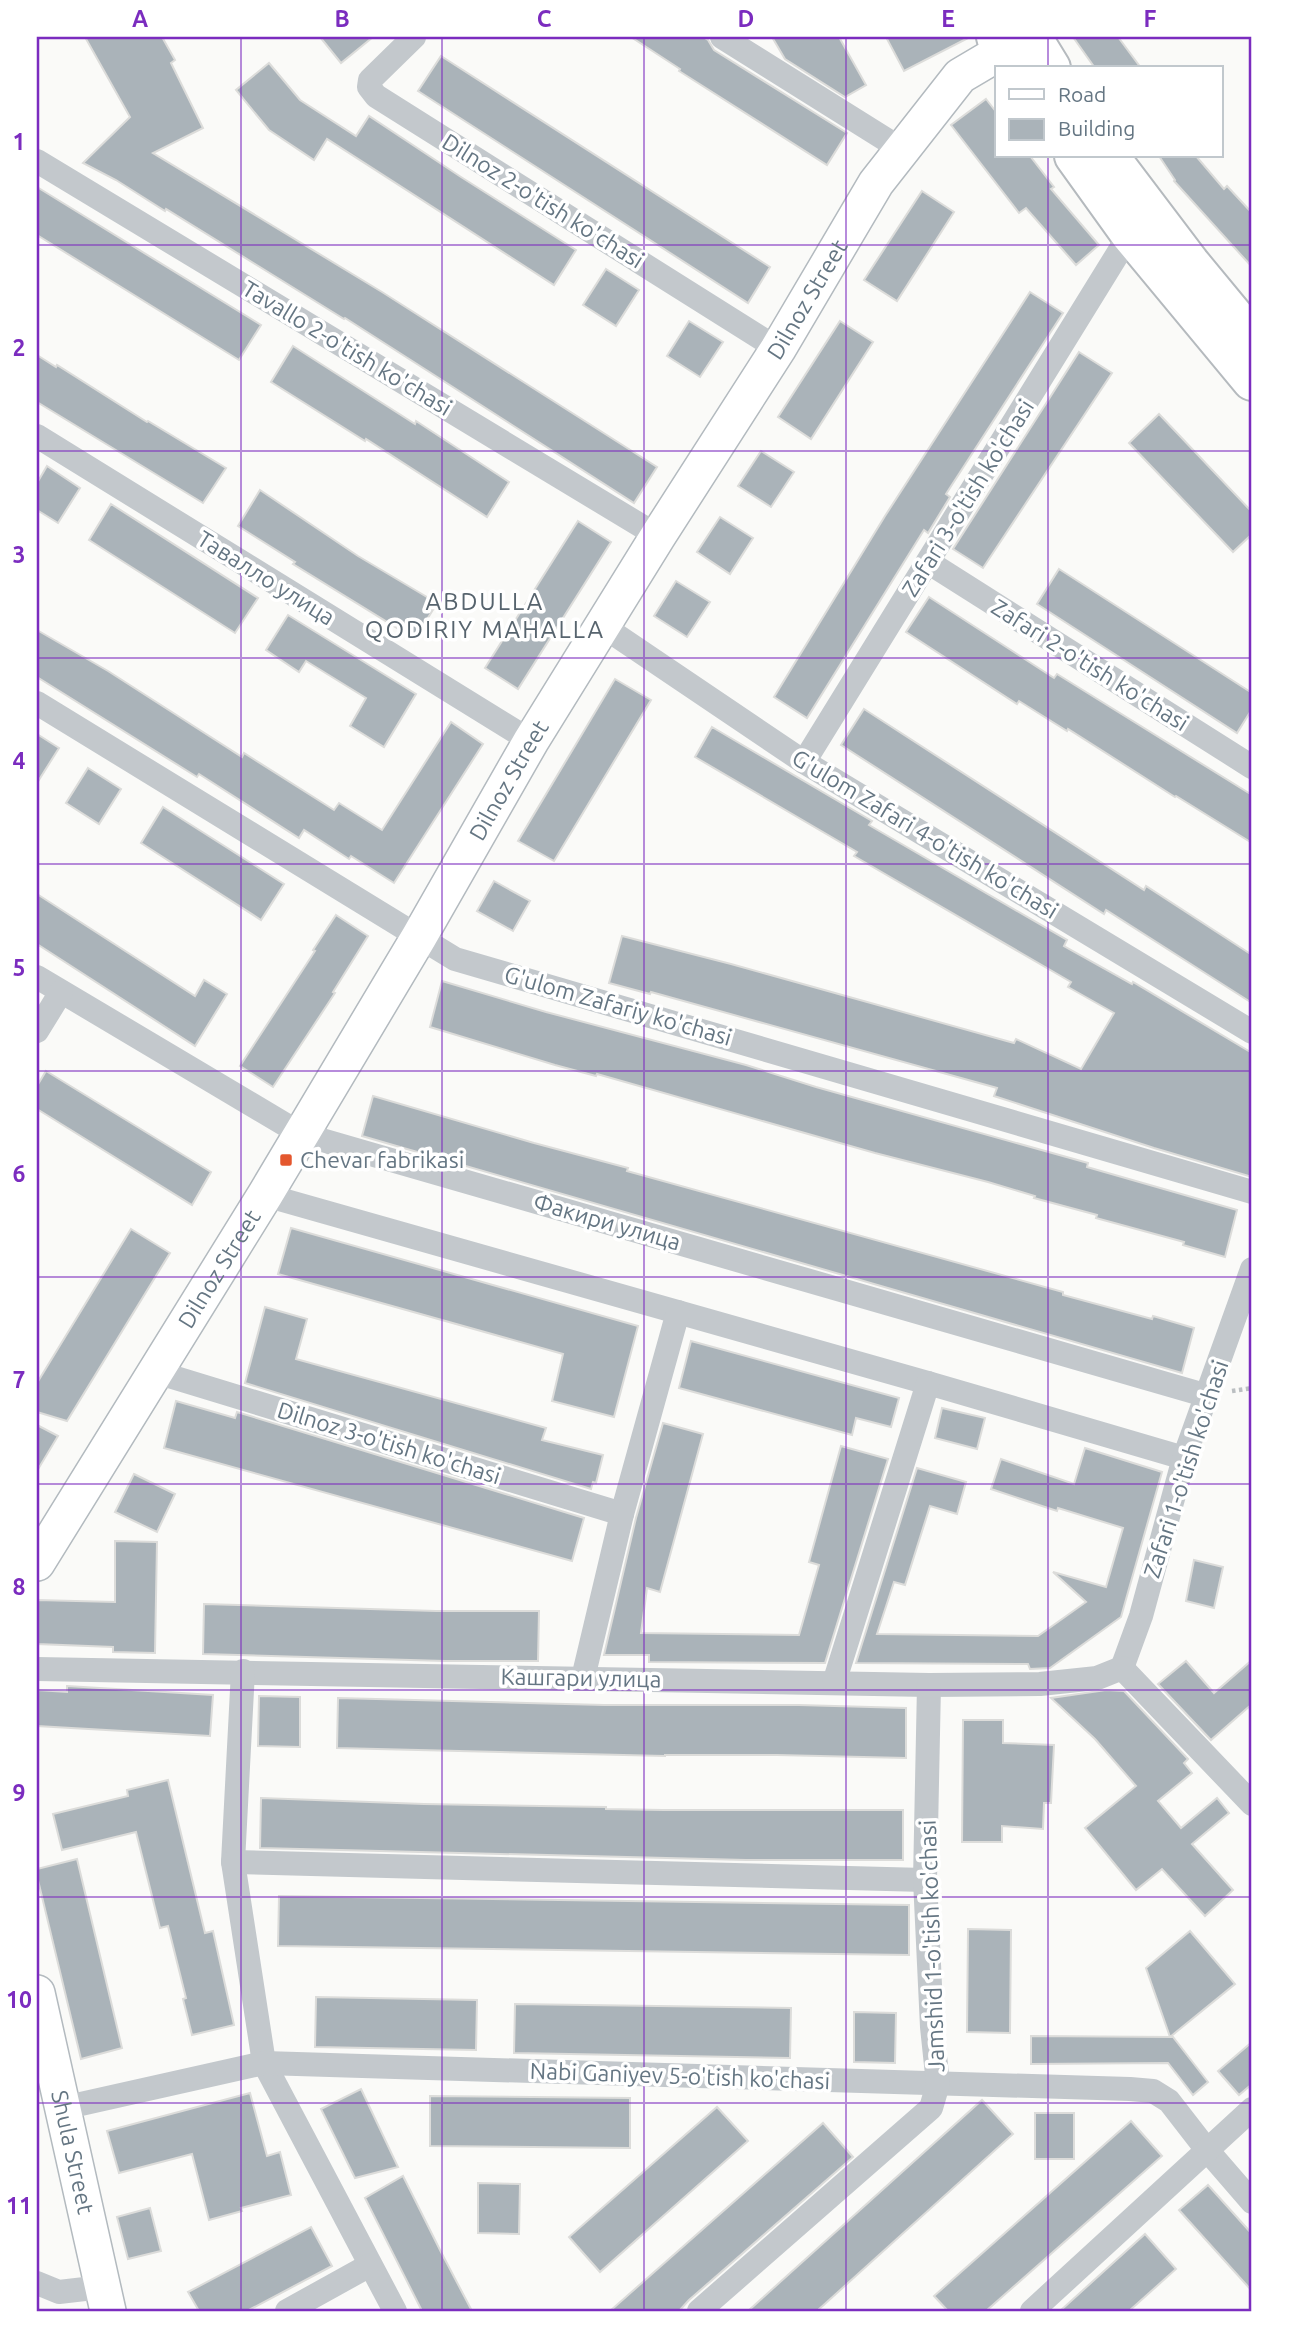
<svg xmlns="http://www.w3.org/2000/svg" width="1289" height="2348" font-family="Ubuntu,sans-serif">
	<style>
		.building { fill: #aab3b9; stroke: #dcdcda; stroke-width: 2 }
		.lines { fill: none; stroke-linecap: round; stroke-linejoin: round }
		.secondary-casing { stroke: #b3babf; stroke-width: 38 }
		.primary-casing { stroke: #b5babe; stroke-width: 42 }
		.path { stroke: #bbbfc2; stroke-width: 4.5; stroke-dasharray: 3.5 3.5; stroke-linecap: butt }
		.street { stroke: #c3c8cc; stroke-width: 24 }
		.secondary { stroke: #fff; stroke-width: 35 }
		.primary { stroke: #fff; stroke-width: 38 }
		.grid { fill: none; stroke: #7b2cbf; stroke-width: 2; stroke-opacity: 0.55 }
		.poi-dot { fill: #e4572e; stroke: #fff; stroke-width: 2.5 }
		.labels { text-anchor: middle; stroke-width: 7; stroke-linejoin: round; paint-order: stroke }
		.street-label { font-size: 23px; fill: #657683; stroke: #fff }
		.poi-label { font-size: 23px; fill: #657683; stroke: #fff; text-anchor: start }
		.neighbourhood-label { font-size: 24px; letter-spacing: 2px; fill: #57646e; stroke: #fff }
		.neatline { fill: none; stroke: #7b2cbf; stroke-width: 2.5 }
		.grid-label { font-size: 23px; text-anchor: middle; font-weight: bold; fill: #7b2cbf }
	</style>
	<rect width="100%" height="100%" fill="#fafaf8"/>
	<g class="building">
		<path d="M85,37H162L175,60L171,63L203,128L153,153L382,292L657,467L634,503L345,318L344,319L166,209L165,211L116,180L83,163L130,117Z"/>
		<path d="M320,37H373L341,63Z"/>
		<path d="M631,37H703L708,40L714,50L847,133L827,165L679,71L680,69Z"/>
		<path d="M772,37H839L866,85L845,97L785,59Z"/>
		<path d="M886,37H970L904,71Z"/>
		<path d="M1073,37H1118L1141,68H1095Z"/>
		<path d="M441,56L770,267L748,303L418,91Z"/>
		<path d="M269,63L300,100L356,136L369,116L461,177L576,250L554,285L327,139L314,160L269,130L236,90Z"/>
		<path d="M986,99L997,113V156H1030L1054,187L1051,189L1099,245L1076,265L1026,208L1019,213L951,125Z"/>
		<path d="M1159,156H1196L1224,189L1227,186L1252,213V267L1174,181L1175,180Z"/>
		<path d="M37,187L261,325L239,360L37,235Z"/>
		<path d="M922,191L954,212L897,301L864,280Z"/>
		<path d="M606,269L639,290L616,326L583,305Z"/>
		<path d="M1030,292L1063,313L946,494L950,497L928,533L924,530L807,718L774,697L885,516Z"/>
		<path d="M689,321L723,342L700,377L667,356Z"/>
		<path d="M840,321L873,342L811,439L778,417Z"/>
		<path d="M293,346L415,424L416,421L509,482L487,517L366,439L365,441L271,382Z"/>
		<path d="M1079,352L1112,373L983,568L953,549Z"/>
		<path d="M37,355L56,367L57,365L147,422L148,421L226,468L203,503L37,402Z"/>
		<path d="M1159,414L1252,512V534L1233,552L1129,443Z"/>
		<path d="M761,451L794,472L771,507L738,486Z"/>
		<path d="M47,466L80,488L58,523L37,510V483Z"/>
		<path d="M260,490L358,556L437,603L415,639L293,564L295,562L238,526Z"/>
		<path d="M111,504L258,598L235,633L89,540Z"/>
		<path d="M720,517L753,538L730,574L697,552Z"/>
		<path d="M578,521L611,542L518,689L485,668Z"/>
		<path d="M1059,569L1252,693V709L1237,733L1037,604Z"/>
		<path d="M676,581L710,602L687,637L654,616Z"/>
		<path d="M929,597L1054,678L1057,674L1252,795V843L1176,796L1175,797L1068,729L1067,731L1019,701L1017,704L906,632Z"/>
		<path d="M288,615L416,694L384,747L350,726L366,698L306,661L299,672L266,650Z"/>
		<path d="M37,630L108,671L242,757L244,753L334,810L339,803L382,830L451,722L483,744L394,883L351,856L349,859L304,830L299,838L199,774L197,777L37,677Z"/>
		<path d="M615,679L651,700L554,861L518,841Z"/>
		<path d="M864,709L1144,890L1146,886L1252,955V1003L1106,910L1104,914L841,745Z"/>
		<path d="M712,727L872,821L869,825L1067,940L1064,946L1132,984L1133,982L1252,1053V1177L1154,1148L994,1096L997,1088L651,992L650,994L609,983L622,936L731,964L1014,1043L1016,1039L1081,1069L1114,1013L1068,987L1071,982L854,856L857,852L695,757Z"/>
		<path d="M37,734L59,748L37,783Z"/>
		<path d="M88,768L121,789L99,824L66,803Z"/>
		<path d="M163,807L284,884L261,920L141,843Z"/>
		<path d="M494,881L530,901L513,931L477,911Z"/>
		<path d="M37,894L195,996L204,980L227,994L195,1046L37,944Z"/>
		<path d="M336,915L368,936L333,992L335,993L273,1087L240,1066L315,951L313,950Z"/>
		<path d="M442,981L546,1012L746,1065L816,1087L1088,1163L1087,1167L1237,1210L1225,1257L1183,1245L1184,1242L1096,1218L1097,1215L1034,1198L1035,1196L988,1182L875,1153L597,1074L596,1076L555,1065L430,1027Z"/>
		<path d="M46,1071L211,1172L192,1205L37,1109V1086Z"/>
		<path d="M373,1096L534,1143L628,1168L627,1171L1063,1292V1295L1152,1319L1153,1316L1194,1328L1182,1373L362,1136Z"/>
		<path d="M291,1228L638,1326L614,1417L552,1401L563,1354L278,1274Z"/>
		<path d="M131,1229L170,1253L67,1421L37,1412V1383Z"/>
		<path d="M265,1307L307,1319L296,1359L546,1428L542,1440L603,1455L596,1483L593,1482L591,1489L245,1383Z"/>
		<path d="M691,1341L899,1398L891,1427L856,1418L852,1435L679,1388Z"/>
		<path d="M176,1401L235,1418L237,1412L584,1518L572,1561L164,1448Z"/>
		<path d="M942,1408L985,1418L977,1449L935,1438Z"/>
		<path d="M663,1423L703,1434L660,1592L647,1588L641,1633L799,1635L819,1565L809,1562L841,1446L888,1459L825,1663L649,1662V1655H604L636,1518Z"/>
		<path d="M37,1425L58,1436L37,1471Z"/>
		<path d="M1085,1448L1162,1472L1121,1617L1050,1668L1030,1669L1028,1664L856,1663L917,1468L966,1482L957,1514L930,1506L905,1585L894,1582L877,1634L1038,1636L1086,1602L1053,1572L1106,1587L1123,1528L1058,1508L1057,1511L991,1489L1001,1459L1074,1484Z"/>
		<path d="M134,1474L175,1494L157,1532L115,1512Z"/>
		<path d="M115,1541L157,1542L155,1653L113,1652V1647L37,1644V1600L115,1602Z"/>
		<path d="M1194,1560L1223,1567L1214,1608L1186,1601Z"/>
		<path d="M204,1604L436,1611H539L538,1661H445L203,1654Z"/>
		<path d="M1252,1660V1704L1211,1740L1158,1684L1186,1661L1214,1693Z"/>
		<path d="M67,1686L213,1695L210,1736L37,1726V1690L67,1692Z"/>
		<path d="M1106,1690L1124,1691L1188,1759L1184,1763L1192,1773L1158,1801L1181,1828L1217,1798L1229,1813L1192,1844L1233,1890L1205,1916L1162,1869L1136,1890L1085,1828L1136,1786L1095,1739L1051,1698Z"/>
		<path d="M259,1696L300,1697V1747L258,1746Z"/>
		<path d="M338,1698L604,1705H799L906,1708V1758L777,1755H665V1756L337,1748Z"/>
		<path d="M963,1720H1003V1743L1054,1745L1051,1803H1044L1043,1829L1002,1826V1842H962Z"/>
		<path d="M168,1780L205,1933L213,1931L234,2025L192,2035L183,1999L186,1998L168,1926L160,1928L136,1832L62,1850L53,1814L128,1796L127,1790Z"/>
		<path d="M261,1798L424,1804L606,1807V1809L663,1810H903V1860H746L260,1848Z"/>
		<path d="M77,1859L122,2048L81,2059L37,1876V1869Z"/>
		<path d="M279,1896L909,1905V1955L278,1946Z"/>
		<path d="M968,1929L1011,1930L1010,2033L967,2032Z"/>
		<path d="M1190,1931L1235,1984L1170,2037L1146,1968Z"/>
		<path d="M316,1997L477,2000L476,2050L315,2047Z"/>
		<path d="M515,2004L791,2008L790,2058L514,2053Z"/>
		<path d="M854,2012L896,2013L895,2063L854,2062Z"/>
		<path d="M1031,2036L1173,2037L1208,2082L1193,2095L1168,2063L1031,2064Z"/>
		<path d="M1252,2042V2084L1239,2095L1218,2071Z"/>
		<path d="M361,2089L398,2167L355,2178L321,2109Z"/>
		<path d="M250,2093L267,2156L280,2152L291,2195L241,2208L242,2211L209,2220L192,2154L119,2173L107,2131Z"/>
		<path d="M430,2096L630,2098V2148L430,2146Z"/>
		<path d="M982,2100L1013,2134L817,2311H748Z"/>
		<path d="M717,2107L748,2141L600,2272L569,2237Z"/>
		<rect x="1035" y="2113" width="39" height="46"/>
		<path d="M1131,2121L1162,2156L986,2311H948L934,2296Z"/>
		<path d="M823,2123L853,2157L689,2300L679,2311H610Z"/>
		<path d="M403,2176L441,2252L472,2311H422L365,2198Z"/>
		<path d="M478,2183L520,2184L519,2234L478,2233Z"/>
		<path d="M1208,2185L1252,2234V2291L1179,2210Z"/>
		<path d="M150,2208L161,2251L128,2259L117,2217Z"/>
		<path d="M311,2227L332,2266L247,2311H199L188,2292Z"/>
		<path d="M1145,2234L1176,2269L1129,2311H1060Z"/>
	</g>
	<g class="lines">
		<defs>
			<g id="secondary">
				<path id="s1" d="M37,1563L265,1195L419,937L531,741L658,536L778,349L876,183L960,76L1026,37"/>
				<path id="s2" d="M37,1993L108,2311"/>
			</g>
			<g id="primary">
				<path d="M996,37L1015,68"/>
				<path d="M1032,37L1051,68"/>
				<path d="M1074,156L1130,234L1252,381"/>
				<path d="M1109,156L1190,263L1252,338"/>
			</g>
		</defs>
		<use href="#secondary" class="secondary-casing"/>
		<use href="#primary" class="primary-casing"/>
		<path class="path" d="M1232,1391L1252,1388"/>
		<g class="street">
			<path d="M414,37L370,80L369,87L376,96L778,349"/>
			<path d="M722,37L901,149"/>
			<path d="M37,161L658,536"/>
			<path d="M37,436L531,741"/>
			<path d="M928,562L1252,767"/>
			<path d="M604,627L804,762L1252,1032"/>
			<path d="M37,703L455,959L1252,1192"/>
			<path d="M804,762L1130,234"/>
			<path d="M37,977L301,1134L1208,1396"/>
			<path d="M37,1031L61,992"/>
			<path d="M265,1195L928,1383L1184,1458"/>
			<path d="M156,1372L622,1514"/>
			<path d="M1122,1668L1141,1616L1184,1458L1252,1269"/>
			<path d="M1122,1668L1252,1804"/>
			<path d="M37,1669L929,1685L1040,1684L1097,1678L1122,1668"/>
			<path d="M243,1671L233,1862L264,2063L395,2311"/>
			<path d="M583,1678L622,1514L678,1312"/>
			<path d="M834,1683L928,1383"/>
			<path d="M233,1862L925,1880"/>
			<path d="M63,2108L264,2063L1130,2089L1153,2091L1169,2101L1207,2150L1252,2202"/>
			<path d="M37,2283L59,2292L102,2287"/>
			<path d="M287,2311L370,2265"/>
			<path d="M699,2311L931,2108L938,2084L932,2027L925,1880L929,1685"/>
			<path d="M1032,2311L1252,2109"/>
		</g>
		<use href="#secondary" class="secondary"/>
		<use href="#primary" class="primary"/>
	</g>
	<path class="grid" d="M241,37V2311M442,37V2311M644,37V2311M846,37V2311M1048,37V68M1048,156V2311M37,245H1252M37,451H1252M37,658H1252M37,864H1252M37,1071H1252M37,1277H1252M37,1484H1252M37,1690H1252M37,1897H1252M37,2103H1252"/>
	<rect class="poi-dot" x="279" y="1153" width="14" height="14" rx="3.5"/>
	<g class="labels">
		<g class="street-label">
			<text transform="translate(543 201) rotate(32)" y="8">Dilnoz 2-o'tish ko'chasi</text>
			<text dy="8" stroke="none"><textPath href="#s1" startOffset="1480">Dilnoz Street</textPath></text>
			<text transform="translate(347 348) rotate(31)" y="8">Tavallo 2-o'tish ko'chasi</text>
			<text transform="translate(968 498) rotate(-58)" y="8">Zafari 3-o'tish ko'chasi</text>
			<text transform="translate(266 578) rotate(32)" y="8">Тавалло улица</text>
			<text transform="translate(1090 665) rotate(32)" y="8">Zafari 2-o'tish ko'chasi</text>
			<text dy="8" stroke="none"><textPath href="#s1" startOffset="914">Dilnoz Street</textPath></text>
			<text transform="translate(925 834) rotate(31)" y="8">G'ulom Zafari 4-o'tish ko'chasi</text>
			<text transform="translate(618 1006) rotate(16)" y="8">G'ulom Zafariy ko'chasi</text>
			<text transform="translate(607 1222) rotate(16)" y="8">Факири улица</text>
			<text dy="8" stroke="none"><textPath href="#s1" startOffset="346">Dilnoz Street</textPath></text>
			<text transform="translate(389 1443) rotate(17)" y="8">Dilnoz 3-o'tish ko'chasi</text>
			<text transform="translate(1186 1469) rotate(-72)" y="8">Zafari 1-o'tish ko'chasi</text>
			<text transform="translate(581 1678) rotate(1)" y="8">Кашгари улица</text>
			<text transform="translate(932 1946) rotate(-92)" y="8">Jamshid 1-o'tish ko'chasi</text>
			<text transform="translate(680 2076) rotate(2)" y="8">Nabi Ganiyev 5-o'tish ko'chasi</text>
			<text dy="8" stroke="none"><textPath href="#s2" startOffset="163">Shula Street</textPath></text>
		</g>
		<g class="poi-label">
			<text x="300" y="1168">Chevar fabrikasi</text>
		</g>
		<g class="neighbourhood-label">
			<text x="485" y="610">ABDULLA<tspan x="485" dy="28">QODIRIY MAHALLA</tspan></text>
		</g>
	</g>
	<rect width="1289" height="2348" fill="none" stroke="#ffffff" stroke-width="77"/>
	<rect x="995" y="66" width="228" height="91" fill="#ffffff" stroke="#c1c8cd" stroke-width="2"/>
	<rect x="1009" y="89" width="35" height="10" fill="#ffffff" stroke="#c1c8cd" stroke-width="2"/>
	<text x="1058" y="102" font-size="21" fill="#657683">Road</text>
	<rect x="1009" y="119" width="35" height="21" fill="#aab3b9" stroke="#c1c8cd" stroke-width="2"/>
	<text x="1058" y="136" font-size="21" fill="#657683">Building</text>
	<rect x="38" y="38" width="1212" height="2272" class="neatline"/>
	<g class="grid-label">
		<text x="140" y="27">A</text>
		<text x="342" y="27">B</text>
		<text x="544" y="27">C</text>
		<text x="746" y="27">D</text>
		<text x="948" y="27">E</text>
		<text x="1150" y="27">F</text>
		<text x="19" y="150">1</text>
		<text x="19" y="356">2</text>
		<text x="19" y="563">3</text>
		<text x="19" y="769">4</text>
		<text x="19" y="976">5</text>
		<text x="19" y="1182">6</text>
		<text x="19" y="1388">7</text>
		<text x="19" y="1595">8</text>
		<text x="19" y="1801">9</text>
		<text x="19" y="2008">10</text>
		<text x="19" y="2214">11</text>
	</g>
</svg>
